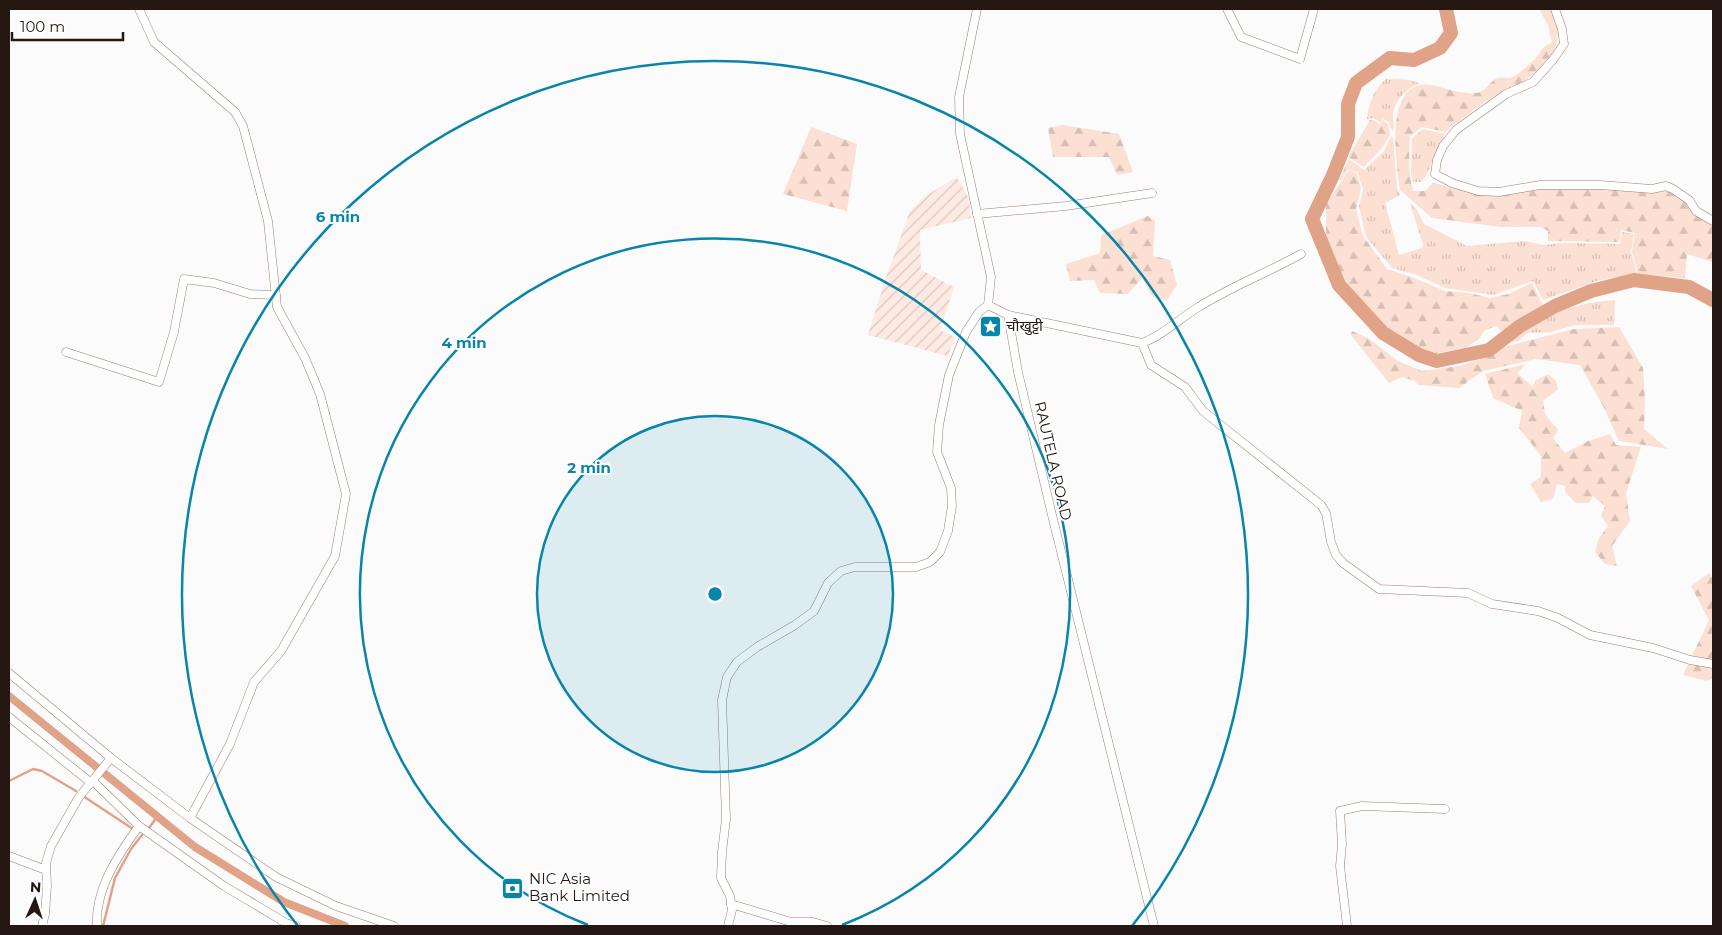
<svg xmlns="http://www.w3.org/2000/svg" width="1722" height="935" font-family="Montserrat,'Noto Sans Devanagari',sans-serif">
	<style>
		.industrial { fill: url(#industrial-furrows) }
		.grass { fill: url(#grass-tufts) }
		.forest { fill: url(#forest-firs) }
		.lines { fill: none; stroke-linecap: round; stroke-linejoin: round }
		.stream { stroke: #e1a387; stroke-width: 2.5 }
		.canal { stroke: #e1a387; stroke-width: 8 }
		.river { stroke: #e1a387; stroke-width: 14 }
		.minor-casing { stroke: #9e7d6f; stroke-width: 9 }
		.minor { stroke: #fff; stroke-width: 8 }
		.ring { fill: none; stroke: #0885a9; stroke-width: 2.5 }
		.labels { text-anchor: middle; stroke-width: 4; stroke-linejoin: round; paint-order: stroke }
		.poi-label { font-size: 15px; fill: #251812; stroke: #fff; text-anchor: start }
		.street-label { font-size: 15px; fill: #251812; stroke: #fff }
		.centre { fill: #0885a9; stroke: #fff; stroke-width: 2.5 }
		.ring-label { font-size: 15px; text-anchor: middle; font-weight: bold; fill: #0885a9; stroke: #fff; stroke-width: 4; stroke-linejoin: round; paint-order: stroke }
	</style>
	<defs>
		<pattern id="industrial-furrows" width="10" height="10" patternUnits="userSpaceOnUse" patternTransform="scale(1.25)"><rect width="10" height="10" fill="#fdeae2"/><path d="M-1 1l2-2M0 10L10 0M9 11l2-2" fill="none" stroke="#d9c8c1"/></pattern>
		<pattern id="grass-tufts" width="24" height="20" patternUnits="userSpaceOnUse" patternTransform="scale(1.25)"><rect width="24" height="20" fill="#fbe0d3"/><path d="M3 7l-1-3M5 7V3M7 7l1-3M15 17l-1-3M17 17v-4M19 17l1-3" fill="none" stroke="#d7bfb4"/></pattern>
		<pattern id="forest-firs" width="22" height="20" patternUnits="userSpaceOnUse" patternTransform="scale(1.25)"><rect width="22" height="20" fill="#fbe0d3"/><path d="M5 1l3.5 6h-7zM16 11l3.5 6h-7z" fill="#d7bfb4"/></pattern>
	</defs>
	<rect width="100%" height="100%" fill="#fbfbfb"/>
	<path class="industrial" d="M957,177L969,199L971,218L920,230L921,270L954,287L940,330L955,337L948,356L868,335L885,280L910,211L925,196Z"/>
	<g class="grass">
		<path d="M1386,79C1398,79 1410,78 1420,84C1406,87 1392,104 1393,118C1393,124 1395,125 1393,131L1391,129L1389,122L1383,119L1380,123L1374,118L1367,119C1368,105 1375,87 1386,79Z"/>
		<path d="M1423,129L1445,134L1426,176L1421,182H1413L1411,173L1412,138Z"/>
		<path d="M1391,136L1393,138L1397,187L1400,195L1385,203L1399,255L1422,248L1423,245L1410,203L1417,210L1424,224L1467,246L1525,241L1543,245L1562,243L1620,244L1622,232L1634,234L1631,251L1637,274L1600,280L1543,300L1533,281L1493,295L1445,288L1417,275L1392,268L1366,237L1359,206L1363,190L1358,173L1348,169L1341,180H1339L1349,159L1364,170L1384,151Z"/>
		<path d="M1615,300L1614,325H1575L1551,332L1527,333L1519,341L1503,343C1528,327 1555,310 1584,304C1594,302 1605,301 1615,300Z"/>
	</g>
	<g class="forest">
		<path d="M1542,9H1552C1569,46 1546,67 1516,86C1506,92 1494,95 1485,102C1471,111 1458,122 1445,132L1422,127L1410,136C1409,155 1408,172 1413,191H1425L1433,183L1489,196L1537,189L1574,188L1667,191L1682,198L1696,215L1713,224V262L1687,254L1685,278L1638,274L1632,251L1635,233L1621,230L1619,242L1548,241V231L1541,227H1501L1432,218L1400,190C1396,163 1383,78 1431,85C1443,87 1468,97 1480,92C1487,89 1491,80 1498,78C1503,77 1509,79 1513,77C1519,74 1526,67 1531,63C1542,54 1538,49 1552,42L1548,25L1540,11Z"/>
		<path d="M1370,120H1374L1380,125L1383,120L1388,124L1390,135L1382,148L1364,167L1348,157Z"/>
		<path d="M1062,125L1119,134L1133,172L1117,175L1109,157H1053L1048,128Z"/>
		<path d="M811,127L857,144L847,211L783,194Z"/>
		<path d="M1349,170L1357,174L1361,189L1356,209L1363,236L1387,269L1414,278L1445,291L1469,293L1490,298L1508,294L1532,283L1543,305L1503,332L1496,326L1484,331L1480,338L1466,348L1437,353L1412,346L1386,328L1363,305L1341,279L1326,242V204Z"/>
		<path d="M1148,216L1155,221L1153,256L1170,260L1177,285L1166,301L1152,296L1142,278L1128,294L1100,293L1094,280L1070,281L1066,264L1100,253L1101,235Z"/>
		<path d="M1619,327L1643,368L1645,402L1644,429L1668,449L1619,441L1602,404L1580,365L1536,359L1483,371L1459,388L1418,385L1415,381L1402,377L1389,383L1351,335L1352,331L1368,338L1398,361L1422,371L1459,366L1481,359L1496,349L1574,329Z"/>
		<path d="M1526,364L1517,373L1533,387L1535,381L1548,374L1556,381L1558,389L1543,401L1545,414L1558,430L1553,438L1565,453L1588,441L1610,434L1616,445L1641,447L1626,493L1630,521L1612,546L1617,566L1605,564L1595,552L1599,538L1608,526L1601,516L1605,506L1593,496L1589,503H1576L1565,492V486L1557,484L1553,499L1541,502L1530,484L1541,477V456L1519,428L1522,411L1493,398L1485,374Z"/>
		<path d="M1709,573L1713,579V677L1707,681L1683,675L1709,620L1691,586Z"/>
	</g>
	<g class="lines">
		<g class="stream">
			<path d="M9,781L33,769L42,771L76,791"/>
			<path d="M83,796L133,829"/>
			<path d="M149,828L157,817"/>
			<path d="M103,926L115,878L131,849L142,835"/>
		</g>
		<path class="canal" d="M9,696L195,847L284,902L345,926"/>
		<path class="river" d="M1446,9L1451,33L1440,48L1414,60L1390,58L1356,83L1348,104V137L1333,175L1312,219L1339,285L1383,333L1419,355L1437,361L1489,350L1520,326L1555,306L1591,291L1634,280L1689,287L1713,300"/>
		<defs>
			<g id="minor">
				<path d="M139,9L154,42L235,112L243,126L268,221L277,307L305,358L320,394L346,494L335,556L281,651L254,682L230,744L190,818"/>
				<path d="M977,9L959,97L960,134L991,277L988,305"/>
				<path d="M1227,9L1241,37L1300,59L1314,9"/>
				<path d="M1555,9L1562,29L1564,44L1552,61L1533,82L1506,94L1456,130L1443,146L1437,160L1435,174L1452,183L1478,191L1499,192L1540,185H1600L1652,189L1666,186L1673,189L1689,200L1696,211L1713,221"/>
				<path d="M977,214L1066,206L1152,193"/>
				<path d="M988,305L1008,315L1142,343C1162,336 1179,319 1197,308C1230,287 1267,273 1301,254"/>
				<path d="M1008,315L1018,372L1052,515L1154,926"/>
				<path d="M1142,343L1151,365L1185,387L1203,411L1321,505L1326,513L1331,542L1336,555L1343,563L1379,589L1468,593L1492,604L1538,611L1558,618L1590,635L1653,648L1690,660L1713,664"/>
				<path d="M66,352L159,382L174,332L184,279L214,283L250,294L276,295"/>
				<path d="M9,673L111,758L190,818L276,877L336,906L394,926"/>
				<path d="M9,717L90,782"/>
				<path d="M93,781L139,826L224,886L286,923L296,926"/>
				<path d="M9,856L46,870"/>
				<path d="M731,904L791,922H813L827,926"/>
				<path d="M42,926L45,914L47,886L46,863L51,846L79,797L111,758"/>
				<path d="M97,926C95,889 118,855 139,826"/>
				<path d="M728,926L732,910L730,896L721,878L722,852L726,819L722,700L727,677L737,662L757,647L795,625L814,611L828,583L841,571L855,567H916L930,562L940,552L948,531L952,506L951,488L937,452L939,425L949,375L966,332L979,312L988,305"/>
				<path d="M1347,926L1340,866L1342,844L1340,811L1362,806L1445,809"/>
			</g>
		</defs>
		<use href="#minor" class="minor-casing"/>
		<use href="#minor" class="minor"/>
	</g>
	<circle cx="715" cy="594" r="178" fill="#0885a9" fill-opacity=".12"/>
	<g class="ring">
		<circle cx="715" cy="594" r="178"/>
		<path d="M588 925A355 355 0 1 1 842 925"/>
		<path d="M298 926A533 533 0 1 1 1132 926"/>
	</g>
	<defs>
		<symbol id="sight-square" viewBox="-11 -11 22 22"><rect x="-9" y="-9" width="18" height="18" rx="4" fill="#0885a9" stroke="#fff"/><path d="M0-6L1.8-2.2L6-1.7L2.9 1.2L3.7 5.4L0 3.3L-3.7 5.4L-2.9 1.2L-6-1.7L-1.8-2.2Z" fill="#fff"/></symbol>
		<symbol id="bank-square" viewBox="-11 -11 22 22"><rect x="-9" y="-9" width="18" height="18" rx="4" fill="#0885a9" stroke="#fff"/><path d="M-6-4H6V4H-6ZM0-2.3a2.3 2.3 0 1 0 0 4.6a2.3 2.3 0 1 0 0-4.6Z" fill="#fff"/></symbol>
	</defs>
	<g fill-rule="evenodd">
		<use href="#sight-square" x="978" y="314" width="25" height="25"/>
		<use href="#bank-square" x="500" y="876" width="25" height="25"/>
	</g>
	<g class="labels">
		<g class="poi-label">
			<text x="1006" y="331">चौखुट्टी</text>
			<text x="529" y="884">NIC Asia<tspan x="529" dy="17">Bank Limited</tspan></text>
		</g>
		<g class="street-label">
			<text transform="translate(1053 461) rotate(77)" y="5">RAUTELA ROAD</text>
		</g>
	</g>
	<circle cx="715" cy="594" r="8" class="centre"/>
	<g class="ring-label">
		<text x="338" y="222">6 min</text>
		<text x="464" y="348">4 min</text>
		<text x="589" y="473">2 min</text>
	</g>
	<rect width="1722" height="935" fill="none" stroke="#251812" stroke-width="20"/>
	<g transform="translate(35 900) rotate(3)" stroke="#ffffff" stroke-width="4" paint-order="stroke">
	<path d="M0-4L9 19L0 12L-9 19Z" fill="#251812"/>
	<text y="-8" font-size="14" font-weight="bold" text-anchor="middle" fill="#251812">N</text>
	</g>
	<path d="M12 32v8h111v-8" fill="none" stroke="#251812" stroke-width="2.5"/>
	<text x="20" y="32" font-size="15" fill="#251812" stroke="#ffffff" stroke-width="4" paint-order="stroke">100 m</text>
</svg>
